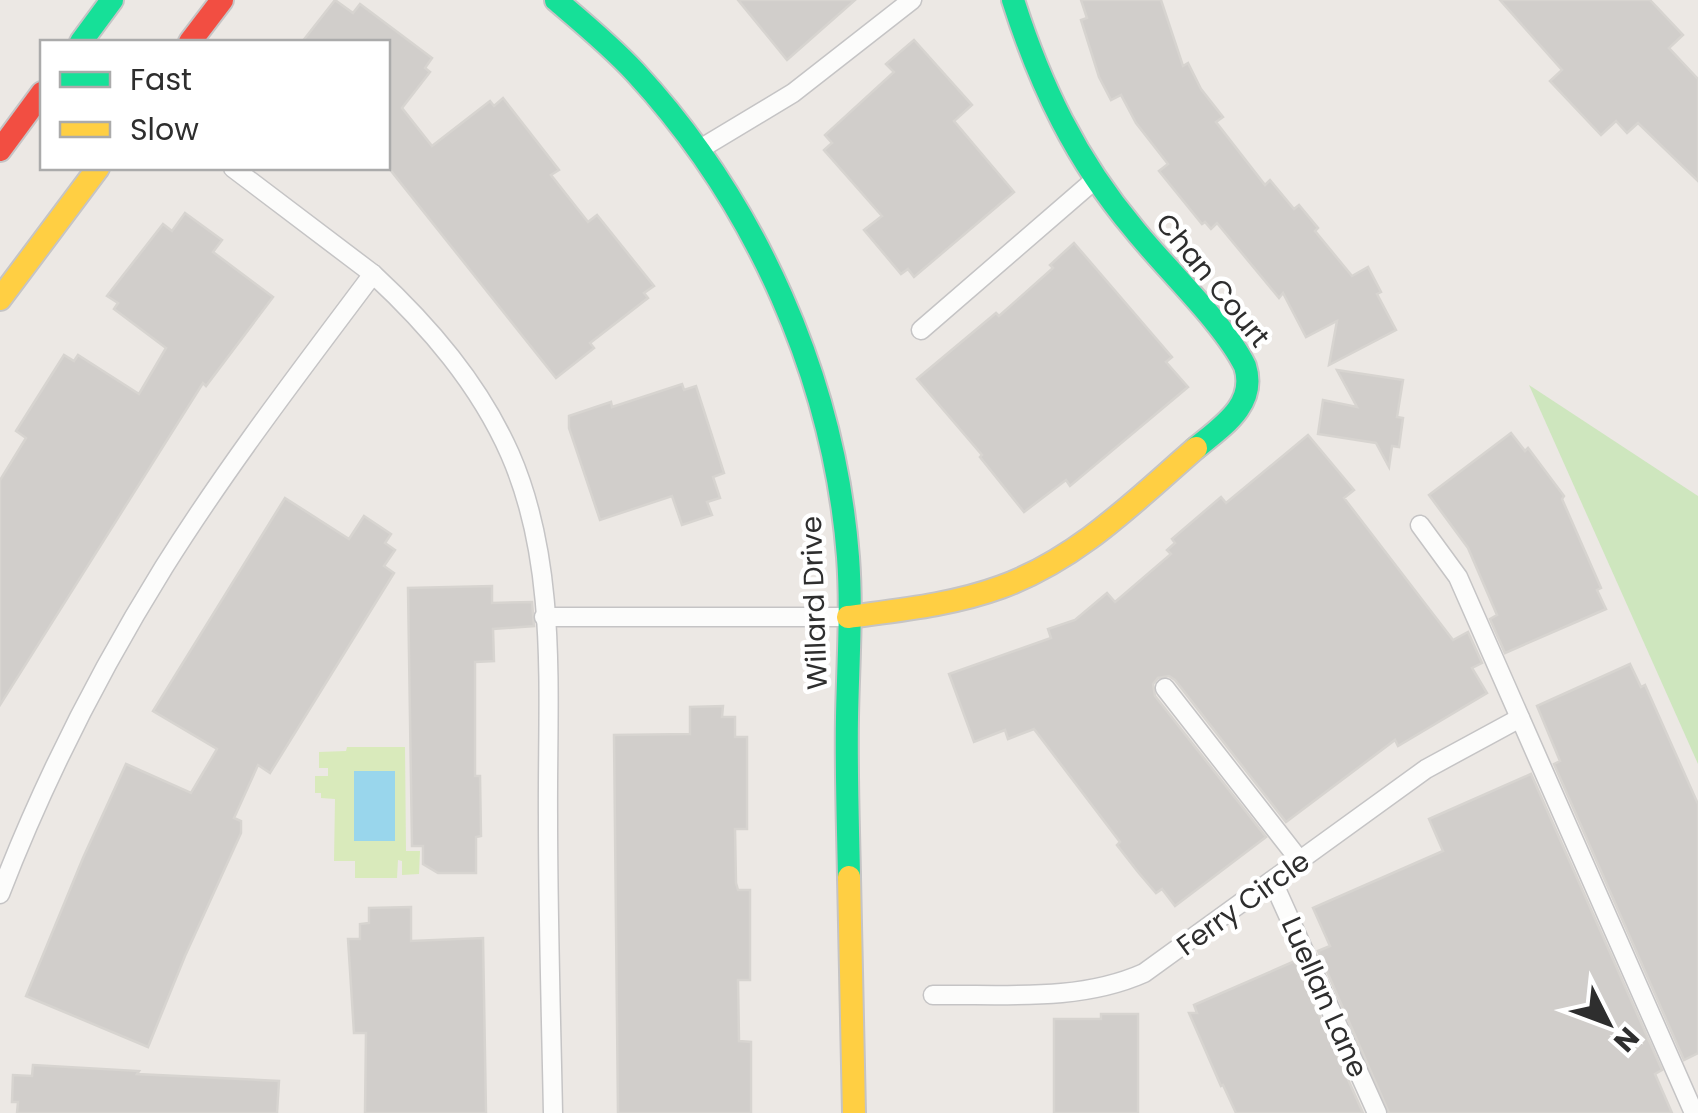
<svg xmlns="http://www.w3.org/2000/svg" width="1698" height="1113" font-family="Poppins,sans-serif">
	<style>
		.green { fill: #cee6be }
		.pitch { fill: #d9eabb }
		.water { fill: #99d6ec }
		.building { fill: #d1cecb; stroke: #d7d4d0; stroke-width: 2.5 }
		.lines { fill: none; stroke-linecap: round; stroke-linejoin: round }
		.lane-casing { stroke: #c5c4c5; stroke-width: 21 }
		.fast-casing { stroke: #c5c4c5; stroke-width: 26 }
		.slow-casing { stroke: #c5c4c5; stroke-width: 26 }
		.jam-casing { stroke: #c5c4c5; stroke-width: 26 }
		.lane { stroke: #fcfcfb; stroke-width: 18 }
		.fast { stroke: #16e098; stroke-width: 22 }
		.slow { stroke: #ffcf43; stroke-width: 22 }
		.jam { stroke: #f24e42; stroke-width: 22 }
		.labels { text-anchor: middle; stroke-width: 9; stroke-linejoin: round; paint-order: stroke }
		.street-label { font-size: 28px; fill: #2e2e2e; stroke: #fff }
	</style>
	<rect width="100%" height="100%" fill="#ece8e4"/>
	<path class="green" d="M1529,385L1698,496V764Z"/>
	<path class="pitch" d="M347,747H405L406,851H420L419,874L402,875V861L398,860L397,878H355V861H334L335,799L321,798V793H315V776H328V768H319V752L346,751Z"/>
	<rect class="water" x="354" y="771" width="41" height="70"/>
	<g class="building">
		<path d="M335,0L353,13L360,4L432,58L425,68L430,72L402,108L432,146L490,101L494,106L503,98L559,170L551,175L588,222L597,215L654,286L644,293L648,298L590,343L594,348L556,378L388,167V42H302Z"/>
		<path d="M738,0H855L787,60Z"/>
		<path d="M1081,0H1161L1183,66L1188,63L1201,89L1223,117L1216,122L1265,185L1270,180L1294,209L1299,205L1318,228L1315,231L1352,276L1368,267L1381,292L1377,294L1396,330L1329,365L1337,321L1306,337L1283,293L1279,298L1217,223L1211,229L1205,222L1202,224L1159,171L1168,164L1136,123L1121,95L1111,100L1099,77L1081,20L1087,18Z"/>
		<path d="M1500,0H1650L1683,35L1669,48L1698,79V181L1638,123L1627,133L1616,121L1601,135L1550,81L1562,70Z"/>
		<path d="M914,40L972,105L954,121L1014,192L914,277L908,269L901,274L864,230L882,216L824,150L832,143L825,135L894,72L886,64Z"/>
		<path d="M185,213L222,240L213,252L273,297L206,386L203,383L0,705V480L26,438L16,431L64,355L74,361L78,355L139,394L166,348L114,309L118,303L107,296L163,224L172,231Z"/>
		<path d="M1074,243L1172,357L1166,362L1188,387L1070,486L1066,480L1024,512L980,457L982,455L917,379L996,313L999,316L1053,268L1050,265Z"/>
		<path d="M1337,370L1403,380L1397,417L1403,418L1399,447L1392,446L1389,467L1376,443L1318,434L1323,400L1357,407Z"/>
		<path d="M682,384L684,390L696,386L724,473L713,477L720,498L707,502L712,515L682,525L672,496L600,520L569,428V416L611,402L612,407Z"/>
		<path d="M1511,433L1525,451L1528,448L1564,496L1562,499L1601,588L1597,590L1606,609L1505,653L1490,619L1497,615L1468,548L1429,495Z"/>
		<path d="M1308,435L1354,490L1344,498L1453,640L1468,632L1482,663L1472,668L1487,693L1398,746L1395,740L1286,822L1175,680L1169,676L1158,678L1153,684L1155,696L1266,837L1175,906L1162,889L1156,893L1138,872L1117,845L1120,842L1034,729L1008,739L1005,730L974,742L949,674L1051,638L1048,629L1075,620L1107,593L1115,602L1171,554L1167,550L1175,543L1172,539L1221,497L1226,503Z"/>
		<path d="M285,498L349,539L364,516L391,534L385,543L395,550L384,566L394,573L270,773L258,765L234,818L241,821V833L185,956L148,1047L26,996L83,858L126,764L191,793L217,749L153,711Z"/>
		<path d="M492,586V603L532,602L534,626L493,629L494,661L475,662V776H480L481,836L476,837V873H438L423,864V846H412L408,588Z"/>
		<path d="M1630,664L1641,687L1645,685L1698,804V1053L1684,1060L1554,764L1560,761L1537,706Z"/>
		<path d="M723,706L722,717H735V737H747V829H735L736,883L738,890H750V980H738L739,1041L751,1042V1113H618L614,735L690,734V707Z"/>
		<path d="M1531,774L1662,1070L1655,1074L1672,1113H1389L1318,951L1330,946L1313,908L1443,851L1429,819Z"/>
		<path d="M411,907V941L483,938L486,1113H365L366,1033H354L348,939H360V924L369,923V908Z"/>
		<path d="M1295,961L1363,1113H1236L1223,1085L1221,1086L1189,1013H1197L1194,1005Z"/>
		<path d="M1101,1014H1138V1113H1054V1019H1101Z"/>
		<path d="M33,1065L139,1071L137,1074L279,1081L277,1113H17L18,1102H12L13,1075L32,1076Z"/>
	</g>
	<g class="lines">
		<defs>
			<g id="lane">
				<path d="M700,149L793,93L912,0"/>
				<path d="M233,168L373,274"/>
				<path d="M921,330L1091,183"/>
				<path d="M1420,525L1458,577L1694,1113"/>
				<path d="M544,617H842"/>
				<path d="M1165,688L1301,862"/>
				<path d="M1273,882L1377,1113"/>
				<path d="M0,894C44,780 100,670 164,567C228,465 301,370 373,274C429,326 479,384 510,454C559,566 547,697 548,816C548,915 551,1014 553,1113"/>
				<path d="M933,995C1004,994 1079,1002 1144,973L1426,769L1520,718"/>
			</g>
			<g id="fast">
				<path d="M556,0C583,23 611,46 635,72C756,203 834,378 848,557C852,610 848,664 847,717C846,770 848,823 849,877"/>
				<path d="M1013,0C1040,85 1076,160 1134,229C1165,268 1224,323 1245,366C1257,404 1223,426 1196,448"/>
				<path d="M81,42L112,0"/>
			</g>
			<g id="slow">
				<path d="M0,299L98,168"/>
				<path d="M848,617C899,610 952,605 1001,587C1078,559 1135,501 1196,448"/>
				<path d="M849,877L854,1113"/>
			</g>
			<g id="jam">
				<path d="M190,42L222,0"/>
				<path d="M0,150L42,93"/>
			</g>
		</defs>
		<use href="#lane" class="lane-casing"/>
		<use href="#fast" class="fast-casing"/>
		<use href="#slow" class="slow-casing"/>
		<use href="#jam" class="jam-casing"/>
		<use href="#lane" class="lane"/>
		<use href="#fast" class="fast"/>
		<use href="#slow" class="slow"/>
		<use href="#jam" class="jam"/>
	</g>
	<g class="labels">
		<g class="street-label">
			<text transform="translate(1213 280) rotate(51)" y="10">Chan Court</text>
			<text transform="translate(814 603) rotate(-92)" y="10">Willard Drive</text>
			<text transform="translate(1243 903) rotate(-36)" y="10">Ferry Circle</text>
			<text transform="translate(1325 997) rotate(66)" y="10">Luellan Lane</text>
		</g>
	</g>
	<rect x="40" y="40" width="350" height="130" fill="#ffffff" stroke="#ababab" stroke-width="2.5"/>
	<rect x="60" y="72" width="50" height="15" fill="#16e098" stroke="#ababab" stroke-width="2.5"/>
	<text x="130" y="90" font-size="30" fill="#2e2e2e">Fast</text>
	<rect x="60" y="122" width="50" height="15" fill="#ffcf43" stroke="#ababab" stroke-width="2.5"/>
	<text x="130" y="140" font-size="30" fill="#2e2e2e">Slow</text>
	<g transform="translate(1608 1023) rotate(132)" stroke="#ffffff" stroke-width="8" paint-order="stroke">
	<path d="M0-8L18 38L0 25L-18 38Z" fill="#2e2e2e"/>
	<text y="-15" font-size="28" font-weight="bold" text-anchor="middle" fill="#2e2e2e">N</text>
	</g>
</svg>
